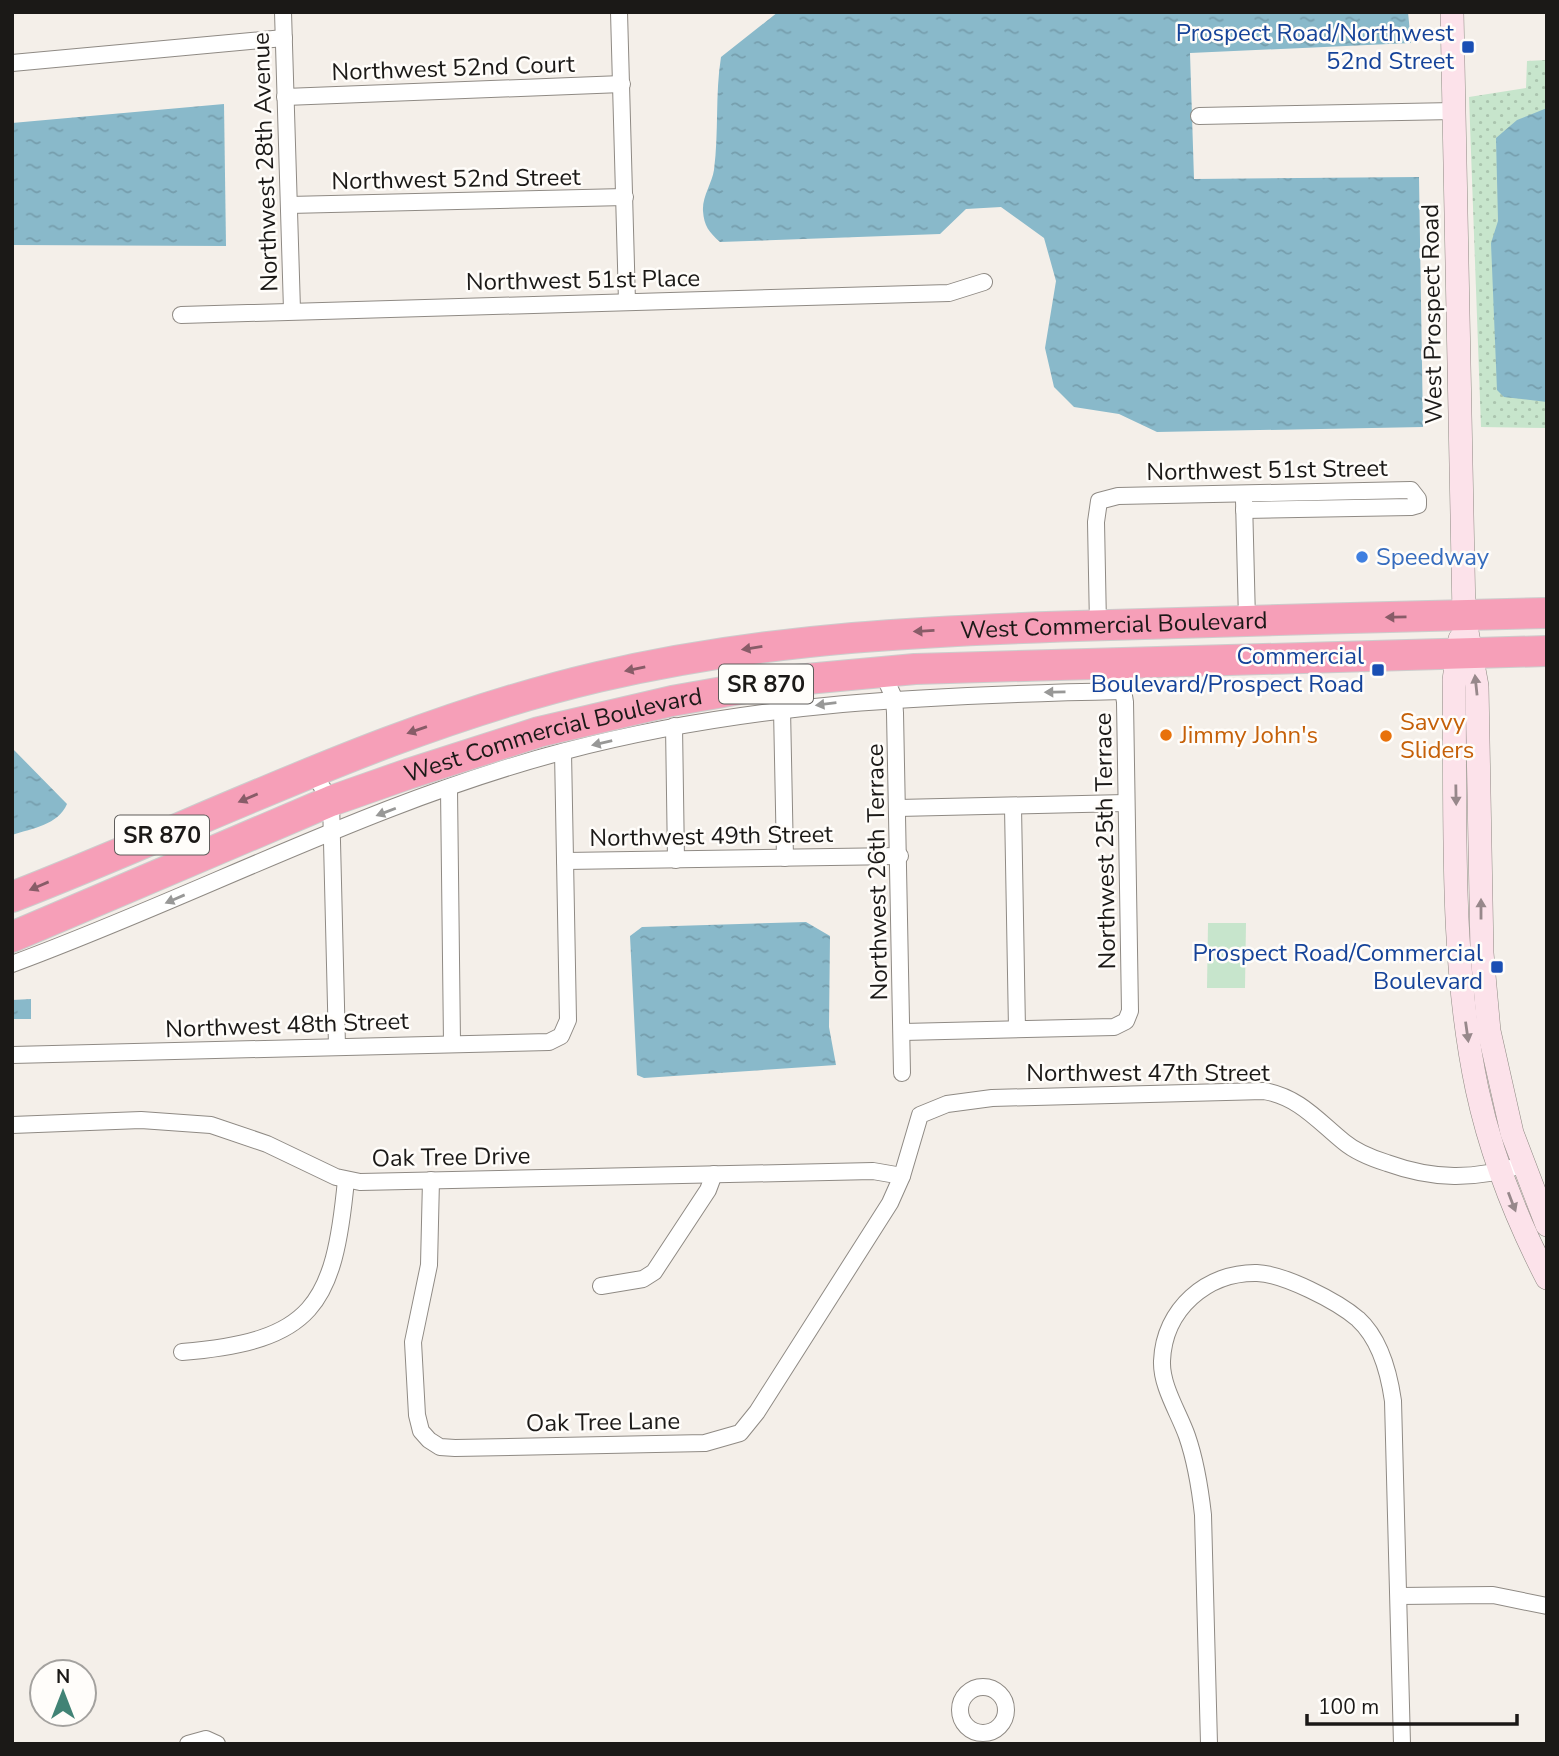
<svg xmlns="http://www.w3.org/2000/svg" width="1559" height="1756" font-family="'Nunito Sans',sans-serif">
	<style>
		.park { fill: url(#park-dots) }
		.garden { fill: #c7e5cc }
		.water { fill: url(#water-ripples) }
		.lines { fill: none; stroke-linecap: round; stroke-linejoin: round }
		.street-casing { stroke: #8f8a84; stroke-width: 18 }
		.secondary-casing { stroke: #8f8a84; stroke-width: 24 }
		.highway-casing { stroke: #cdcccc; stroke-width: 32 }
		.street { stroke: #fff; stroke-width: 16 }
		.secondary { stroke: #fce2ea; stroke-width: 23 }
		.highway { stroke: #f69fb8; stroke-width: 30 }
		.oneway { fill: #885c68 }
		.oneway2 { fill: #97888b }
		.oneway3 { fill: #989897 }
		.transit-dot { fill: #1a4fb4; stroke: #fffdfa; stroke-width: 2.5 }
		.shop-dot { fill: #3f7fe0; stroke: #fffdfa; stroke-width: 2.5 }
		.food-dot { fill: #e8710a; stroke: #fffdfa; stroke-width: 2.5 }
		.labels { text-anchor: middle; stroke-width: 5; stroke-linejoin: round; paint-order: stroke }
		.shield { fill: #fffdfa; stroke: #5f5d5b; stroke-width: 2 }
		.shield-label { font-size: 23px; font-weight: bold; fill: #1b1917 }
		.transit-label { font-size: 24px; fill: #164399; stroke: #fffdfa; text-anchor: end }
		.street-label { font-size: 24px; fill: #1b1917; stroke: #fffdfa }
		.shop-label { font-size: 24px; fill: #366cbe; stroke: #fffdfa; text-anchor: start }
		.food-label { font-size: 24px; fill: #c56008; stroke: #fffdfa; text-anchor: start }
	</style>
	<defs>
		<pattern id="park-dots" width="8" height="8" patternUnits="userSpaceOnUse" patternTransform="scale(1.75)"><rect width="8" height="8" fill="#c7e5cc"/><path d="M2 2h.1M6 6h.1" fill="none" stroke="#aac4ae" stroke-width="1.8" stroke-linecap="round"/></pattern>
		<pattern id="water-ripples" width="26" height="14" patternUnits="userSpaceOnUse" patternTransform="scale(1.75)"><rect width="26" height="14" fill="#89b9ca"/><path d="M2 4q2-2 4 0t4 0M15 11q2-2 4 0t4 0" fill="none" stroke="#769ead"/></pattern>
	</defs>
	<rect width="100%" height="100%" fill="#f4efe9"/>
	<path class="park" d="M1547,60V428L1481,427L1469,97L1526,88L1527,61Z"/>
	<path class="garden" d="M1208,923H1246L1245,988H1207Z"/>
	<g class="water">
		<path d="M778,12H1408L1411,43L1190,53L1194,179L1419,177L1423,427L1157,432L1119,414L1074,407L1054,387L1045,348L1056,281L1044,238L1001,207L966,209L940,234L720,242C709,232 704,226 703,211C702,197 712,183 714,170C719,132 715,94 721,57Z"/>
		<path d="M224,104L226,246L12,245V123Z"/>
		<path d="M1547,108V402L1504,397L1497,390L1491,243L1498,221L1496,138L1517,120Z"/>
		<path d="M12,748L67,804C58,825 33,828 12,835Z"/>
		<path d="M806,922L830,936L829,1027L836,1065L644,1078L637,1075L630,936L642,927Z"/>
		<path d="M31,999V1019H12V1000Z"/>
	</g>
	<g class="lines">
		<defs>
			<g id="street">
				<path d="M283,12L292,310"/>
				<path d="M619,12L627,302"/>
				<path d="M12,63L284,38"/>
				<path d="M285,97L622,84"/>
				<path d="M1199,116L1454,111"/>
				<path d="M289,205L625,197"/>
				<path d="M181,315L949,293L984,282"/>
				<path d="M1244,500L1247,620"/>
				<path d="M1098,625L1096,522L1099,501L1118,496L1411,490L1418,499V505L1411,507L1244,510"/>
				<path d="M882,671L894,698L895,713L902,1073"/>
				<path d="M782,709L785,858"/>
				<path d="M674,726L676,860"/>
				<path d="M311,770L331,801L337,1046"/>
				<path d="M449,789L452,1043"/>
				<path d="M1013,807L1017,1029"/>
				<path d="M898,808L1126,803"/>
				<path d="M565,861L900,856"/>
				<path d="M12,964C197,896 374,801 565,751C752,702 931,695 1123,691"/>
				<path d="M903,1032L1114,1027L1126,1021L1130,1011L1125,702L1122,684L1110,663"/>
				<path d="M12,1055L549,1042L561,1036L568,1020L563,752"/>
				<path d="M12,1125L141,1120L211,1125L267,1144L336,1177L360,1182L873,1171L902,1176"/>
				<path d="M431,1180L429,1265L413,1342L417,1415L421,1431L429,1440L440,1447L455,1448L705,1443L740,1433L757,1412L890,1203L902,1176L920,1115L947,1104L992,1098L1264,1091C1299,1097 1318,1121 1344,1142C1356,1152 1371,1158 1387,1163C1434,1180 1474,1180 1522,1165"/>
				<path d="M601,1286L643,1279L654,1272L708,1190L714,1174"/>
				<path d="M182,1352C313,1341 334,1306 346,1180"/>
				<path d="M1399,1596L1493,1595L1547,1606"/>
				<circle cx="983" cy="1710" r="23"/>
				<path d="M188,1744L206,1739L217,1744"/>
				<path d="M1209,1744L1203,1515C1200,1488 1196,1462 1187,1436C1179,1413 1161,1386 1162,1361C1164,1309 1207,1272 1257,1273C1284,1274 1337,1301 1358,1319C1380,1339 1389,1373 1393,1401L1402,1744"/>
			</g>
			<g id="secondary">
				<path d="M1452,12L1464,615L1477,686L1482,953L1489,1031L1512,1133L1547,1225"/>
				<path d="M1460,639L1454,680C1456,815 1449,956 1477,1089C1491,1154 1516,1218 1547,1278"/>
			</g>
			<g id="highway">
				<path id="s1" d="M12,897C210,820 390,726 598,677C768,637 937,630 1110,625C1256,620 1401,617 1547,613"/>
				<path id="s2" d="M12,937L331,801L408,774L539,732L672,701L785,681L915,669L1547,651"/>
			</g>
		</defs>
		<use href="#street" class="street-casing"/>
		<use href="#secondary" class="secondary-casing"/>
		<use href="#highway" class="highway-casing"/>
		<use href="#street" class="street"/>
		<use href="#secondary" class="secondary"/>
		<use href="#highway" class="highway"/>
	</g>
	<defs><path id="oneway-solid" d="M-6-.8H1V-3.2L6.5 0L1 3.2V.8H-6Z" transform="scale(1.75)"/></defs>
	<g class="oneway">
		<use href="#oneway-solid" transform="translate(1396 617) rotate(179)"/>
		<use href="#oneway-solid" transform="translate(924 631) rotate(177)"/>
		<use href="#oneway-solid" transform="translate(752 648) rotate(171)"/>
		<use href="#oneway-solid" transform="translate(635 669) rotate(168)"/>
		<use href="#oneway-solid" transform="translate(417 730) rotate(161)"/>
		<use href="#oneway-solid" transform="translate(248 798) rotate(157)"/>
		<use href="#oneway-solid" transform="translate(39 886) rotate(157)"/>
	</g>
	<g class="oneway2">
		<use href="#oneway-solid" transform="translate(1476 685) rotate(-96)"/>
		<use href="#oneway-solid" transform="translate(1456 795) rotate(89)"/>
		<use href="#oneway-solid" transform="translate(1481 909) rotate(-90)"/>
		<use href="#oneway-solid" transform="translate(1467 1032) rotate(82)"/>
		<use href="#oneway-solid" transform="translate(1512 1202) rotate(69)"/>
	</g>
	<g class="oneway3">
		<use href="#oneway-solid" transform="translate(1055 692) rotate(179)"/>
		<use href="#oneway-solid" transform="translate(826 704) rotate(173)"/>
		<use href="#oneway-solid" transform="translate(602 743) rotate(167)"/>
		<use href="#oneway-solid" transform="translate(386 812) rotate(159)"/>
		<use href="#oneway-solid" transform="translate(175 899) rotate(157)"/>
	</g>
	<g class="transit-dot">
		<rect x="1461" y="40" width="14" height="14" rx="3.5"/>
		<rect x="1371" y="663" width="14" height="14" rx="3.5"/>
		<rect x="1490" y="960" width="14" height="14" rx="3.5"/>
	</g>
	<circle class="shop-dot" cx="1362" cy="557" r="7"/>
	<g class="food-dot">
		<circle cx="1166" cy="735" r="7"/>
		<circle cx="1386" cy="736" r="7"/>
	</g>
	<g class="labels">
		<g class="shield">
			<rect x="719" y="664.5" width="94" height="39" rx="5"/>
			<rect x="115" y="815.5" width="94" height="39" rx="5"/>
		</g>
		<g class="shield-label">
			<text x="766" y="692">SR 870</text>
			<text x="162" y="843">SR 870</text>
		</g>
		<g class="transit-label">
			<text x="1454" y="41">Prospect Road/Northwest<tspan x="1454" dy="28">52nd Street</tspan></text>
			<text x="1364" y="664">Commercial<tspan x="1364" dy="28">Boulevard/Prospect Road</tspan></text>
			<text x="1483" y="961">Prospect Road/Commercial<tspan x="1483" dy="28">Boulevard</tspan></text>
		</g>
		<g class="street-label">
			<text transform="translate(453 68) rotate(-2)" y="8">Northwest 52nd Court</text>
			<text transform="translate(265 162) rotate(-92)" y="8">Northwest 28th Avenue</text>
			<text transform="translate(456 179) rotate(-1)" y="8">Northwest 52nd Street</text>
			<text transform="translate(583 280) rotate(-1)" y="8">Northwest 51st Place</text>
			<text transform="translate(1432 314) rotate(-91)" y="8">West Prospect Road</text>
			<text transform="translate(1267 470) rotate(-1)" y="8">Northwest 51st Street</text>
			<text dy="8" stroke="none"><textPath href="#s1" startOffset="1146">West Commercial Boulevard</textPath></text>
			<text dy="8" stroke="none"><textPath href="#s2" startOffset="579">West Commercial Boulevard</textPath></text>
			<text transform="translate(711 836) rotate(-1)" y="8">Northwest 49th Street</text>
			<text transform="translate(1105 841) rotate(-91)" y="8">Northwest 25th Terrace</text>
			<text transform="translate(877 872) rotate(-91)" y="8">Northwest 26th Terrace</text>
			<text transform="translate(287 1025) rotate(-2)" y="8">Northwest 48th Street</text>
			<text x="1148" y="1081">Northwest 47th Street</text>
			<text transform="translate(451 1157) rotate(-1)" y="8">Oak Tree Drive</text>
			<text transform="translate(603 1422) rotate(-1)" y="8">Oak Tree Lane</text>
		</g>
		<g class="shop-label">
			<text x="1376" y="565">Speedway</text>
		</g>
		<g class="food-label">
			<text x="1400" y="730">Savvy<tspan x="1400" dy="28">Sliders</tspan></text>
			<text x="1180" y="743">Jimmy John's</text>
		</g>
	</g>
	<rect width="1559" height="1756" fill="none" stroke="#1b1917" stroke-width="28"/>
	<g transform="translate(63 1693)"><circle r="33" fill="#fffdfa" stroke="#a4a29f" stroke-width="2"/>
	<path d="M0-5L12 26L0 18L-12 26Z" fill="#418375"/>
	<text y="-10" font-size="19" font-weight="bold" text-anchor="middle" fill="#1b1917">N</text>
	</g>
	<path d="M1307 1714v10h210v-10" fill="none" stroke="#1b1917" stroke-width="3.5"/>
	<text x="1318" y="1714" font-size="21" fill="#1b1917" stroke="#fffdfa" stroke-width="5" paint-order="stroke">100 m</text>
</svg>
